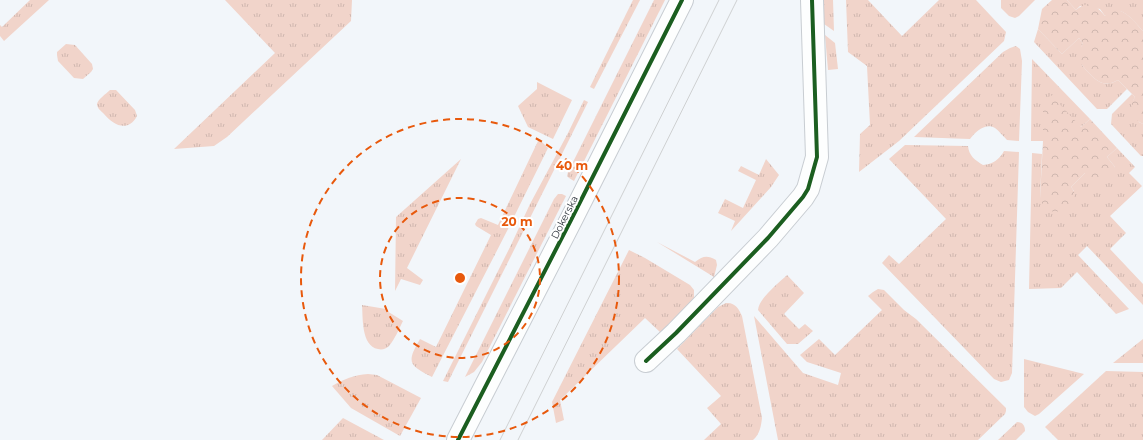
<svg xmlns="http://www.w3.org/2000/svg" width="1143" height="440" font-family="Montserrat,sans-serif">
	<style>
		.grass { fill: url(#grass-tufts) }
		.forest { fill: url(#forest-crowns) }
		.lines { fill: none; stroke-linecap: round; stroke-linejoin: round }
		.street-casing { stroke: #c8cdd2; stroke-width: 24 }
		.street { stroke: #fdfefe; stroke-width: 22 }
		.tram { stroke: #cfd1d2; stroke-width: 1 }
		.cycleway-casing { stroke: #fff; stroke-width: 6 }
		.cycleway { stroke: #1b5e20; stroke-width: 4 }
		.ring { fill: none; stroke: #e8590c; stroke-width: 2; stroke-dasharray: 7 5 }
		.labels { text-anchor: middle; stroke-width: 4; stroke-linejoin: round; paint-order: stroke }
		.street-label { font-size: 10px; fill: #30363e; stroke: #fff }
		.centre { fill: #e8590c; stroke: #fff; stroke-width: 2 }
		.ring-label { font-size: 12px; text-anchor: middle; font-weight: bold; fill: #e8590c; stroke: #fff; stroke-width: 4; stroke-linejoin: round; paint-order: stroke }
	</style>
	<defs>
		<pattern id="grass-tufts" width="24" height="20" patternUnits="userSpaceOnUse"><rect width="24" height="20" fill="#f1d4ca"/><path d="M3 7l-1-3M5 7V3M7 7l1-3M15 17l-1-3M17 17v-4M19 17l1-3" fill="none" stroke="#cfb7af"/></pattern>
		<pattern id="forest-crowns" width="20" height="18" patternUnits="userSpaceOnUse"><rect width="20" height="18" fill="#f1d4ca"/><path d="M2 6a3 3 0 1 1 6 0M12 15a3 3 0 1 1 6 0" fill="none" stroke="#cfb7af"/></pattern>
	</defs>
	<rect width="100%" height="100%" fill="#f2f6fa"/>
	<g class="grass">
		<path d="M30,0H49L4,41L0,36V25L2,27Z"/>
		<path d="M225,0H352L351,21L227,137L214,146L174,149L275,53Z"/>
		<path d="M633,0H640L594,89L590,87Z"/>
		<path d="M654,0H665L574,181L569,178L567,176L568,172Z"/>
		<path d="M824,0H833L834,31L824,24L823,10Z"/>
		<path d="M846,0H868L902,36L939,0H976L1006,32L1004,41L899,141L859,172L860,134L870,125L867,66L848,52Z"/>
		<path d="M1001,0H1035L1019,16L1015,18L1009,16L1001,8Z"/>
		<path d="M1067,0H1143V31C1138,26 1126,10 1118,11C1114,11 1109,14 1105,16L1100,9L1080,6L1076,10Z"/>
		<path d="M1038,29L1062,54L1079,38L1083,44L1081,47L1082,65C1092,77 1102,90 1118,80L1127,89L1107,109H1097L1034,42Z"/>
		<path d="M825,35L835,43L838,69L828,70Z"/>
		<path d="M66,44L75,45L92,64L93,69L91,72L83,79L74,78L58,61L57,55V52Z"/>
		<path d="M1016,46L1020,49L1022,61L1019,141L1007,140C1003,136 999,131 995,128C986,122 975,132 970,139L914,137L1003,52L1010,48Z"/>
		<path d="M1032,59L1090,119L1081,127L1043,103V141H1031Z"/>
		<path d="M537,82L572,100L553,139L528,127L518,106L537,89Z"/>
		<path d="M110,90H116L135,110L137,116C128,133 113,125 104,114C101,111 97,108 97,104C98,99 106,94 110,90Z"/>
		<path d="M1132,94L1135,97L1133,101L1139,122L1143,124V156H1141L1111,124L1112,114Z"/>
		<path d="M584,100L588,102L448,382L443,381L511,245L530,204L568,133Z"/>
		<path d="M539,139L548,148L507,231L432,377C409,365 406,363 420,339L436,347L491,235L476,226L475,224L478,219L481,218L498,225Z"/>
		<path d="M905,145L968,146C969,156 975,160 983,165C993,164 999,160 1004,151L1019,152L1012,373L1009,380L1001,382L994,379L882,263L889,255L899,264L946,219L889,159Z"/>
		<path d="M1117,148L1135,167L1129,173L1142,186L1110,216L1126,233L1110,249L1143,284V305L1087,246L1078,255L1129,309L1116,314L1077,272L1061,288L1029,289L1032,153L1042,154L1040,198L1074,191L1071,187L1085,173L1115,167L1107,157Z"/>
		<path d="M461,159L407,268L423,280L420,285L401,279L395,291L396,217Z"/>
		<path d="M766,159L779,175L771,187L731,231L735,221L718,213L725,199L743,208L756,180L738,171L741,166L759,175Z"/>
		<path d="M558,194H562L566,196L482,362L474,372L465,377L554,199Z"/>
		<path d="M657,242L695,262C703,256 707,255 716,260L717,265L714,277Z"/>
		<path d="M629,250L645,258L690,285L694,290V299L661,333L645,318L560,400L564,420L556,423L552,402Z"/>
		<path d="M787,275L804,293L784,314L799,329L805,324L813,331L798,344H787L758,310C759,298 779,283 787,275Z"/>
		<path d="M878,289L884,290L904,310L916,319L1006,408V411L1005,414L978,440H778L754,316L803,373L838,385L841,373L807,362L800,355L819,339L835,355L882,310L868,296L873,292Z"/>
		<path d="M726,303C735,302 739,309 742,316L762,418C761,426 760,434 753,440H704L721,424L707,408L721,396L677,349L718,307Z"/>
		<path d="M362,305L386,309L387,311L403,321C399,329 395,339 389,346C386,349 382,350 378,349C361,346 363,317 362,305Z"/>
		<path d="M1143,339V363H1113Z"/>
		<path d="M1024,359L1084,374L1039,414L1035,416L1028,412L1024,407Z"/>
		<path d="M1106,371L1143,372V440H1058L1045,427Z"/>
		<path d="M368,374L377,375L421,398L400,436L351,408L332,386C344,379 354,375 368,374Z"/>
		<path d="M343,418L384,440H322Z"/>
		<path d="M1017,422C1023,422 1025,426 1025,431L1016,440H998Z"/>
	</g>
	<g class="forest">
		<path d="M1052,0H1067L1076,10C1088,0 1096,5 1105,16C1121,1 1133,21 1143,31V124C1132,119 1128,108 1135,97L1118,80C1102,90 1092,77 1082,65C1077,58 1078,50 1083,44L1079,38L1062,54L1038,29L1042,9Z"/>
		<path d="M1051,95L1081,127L1090,119L1117,148L1107,157L1115,167L1096,185L1085,173L1071,187C1072,188 1074,191 1074,192C1079,206 1048,225 1040,198L1043,141V103Z"/>
	</g>
	<g class="lines">
		<defs>
			<g id="street">
				<path d="M646,361L676,333L768,238L803,197L808,189L817,157L812,0"/>
				<path d="M458,440L571,220L682,0"/>
			</g>
		</defs>
		<use href="#street" class="street-casing"/>
		<use href="#street" class="street"/>
		<g class="tram">
			<path d="M500,440L719,0"/>
			<path d="M518,440L737,0"/>
		</g>
		<defs>
			<g id="cycleway">
				<path d="M646,361L676,333L768,238L803,197L808,189L817,157L812,0"/>
				<path d="M458,440L571,220L682,0"/>
			</g>
		</defs>
		<use href="#cycleway" class="cycleway-casing"/>
		<use href="#cycleway" class="cycleway"/>
	</g>
	<g class="ring">
		<circle cx="460" cy="278" r="80"/>
		<circle cx="460" cy="278" r="159"/>
	</g>
	<g class="labels">
		<g class="street-label">
			<text transform="translate(564 217) rotate(-63)" y="4">Dokerska</text>
		</g>
	</g>
	<circle cx="460" cy="278" r="6" class="centre"/>
	<g class="ring-label">
		<text x="572" y="170">40 m</text>
		<text x="517" y="226">20 m</text>
	</g>
</svg>
